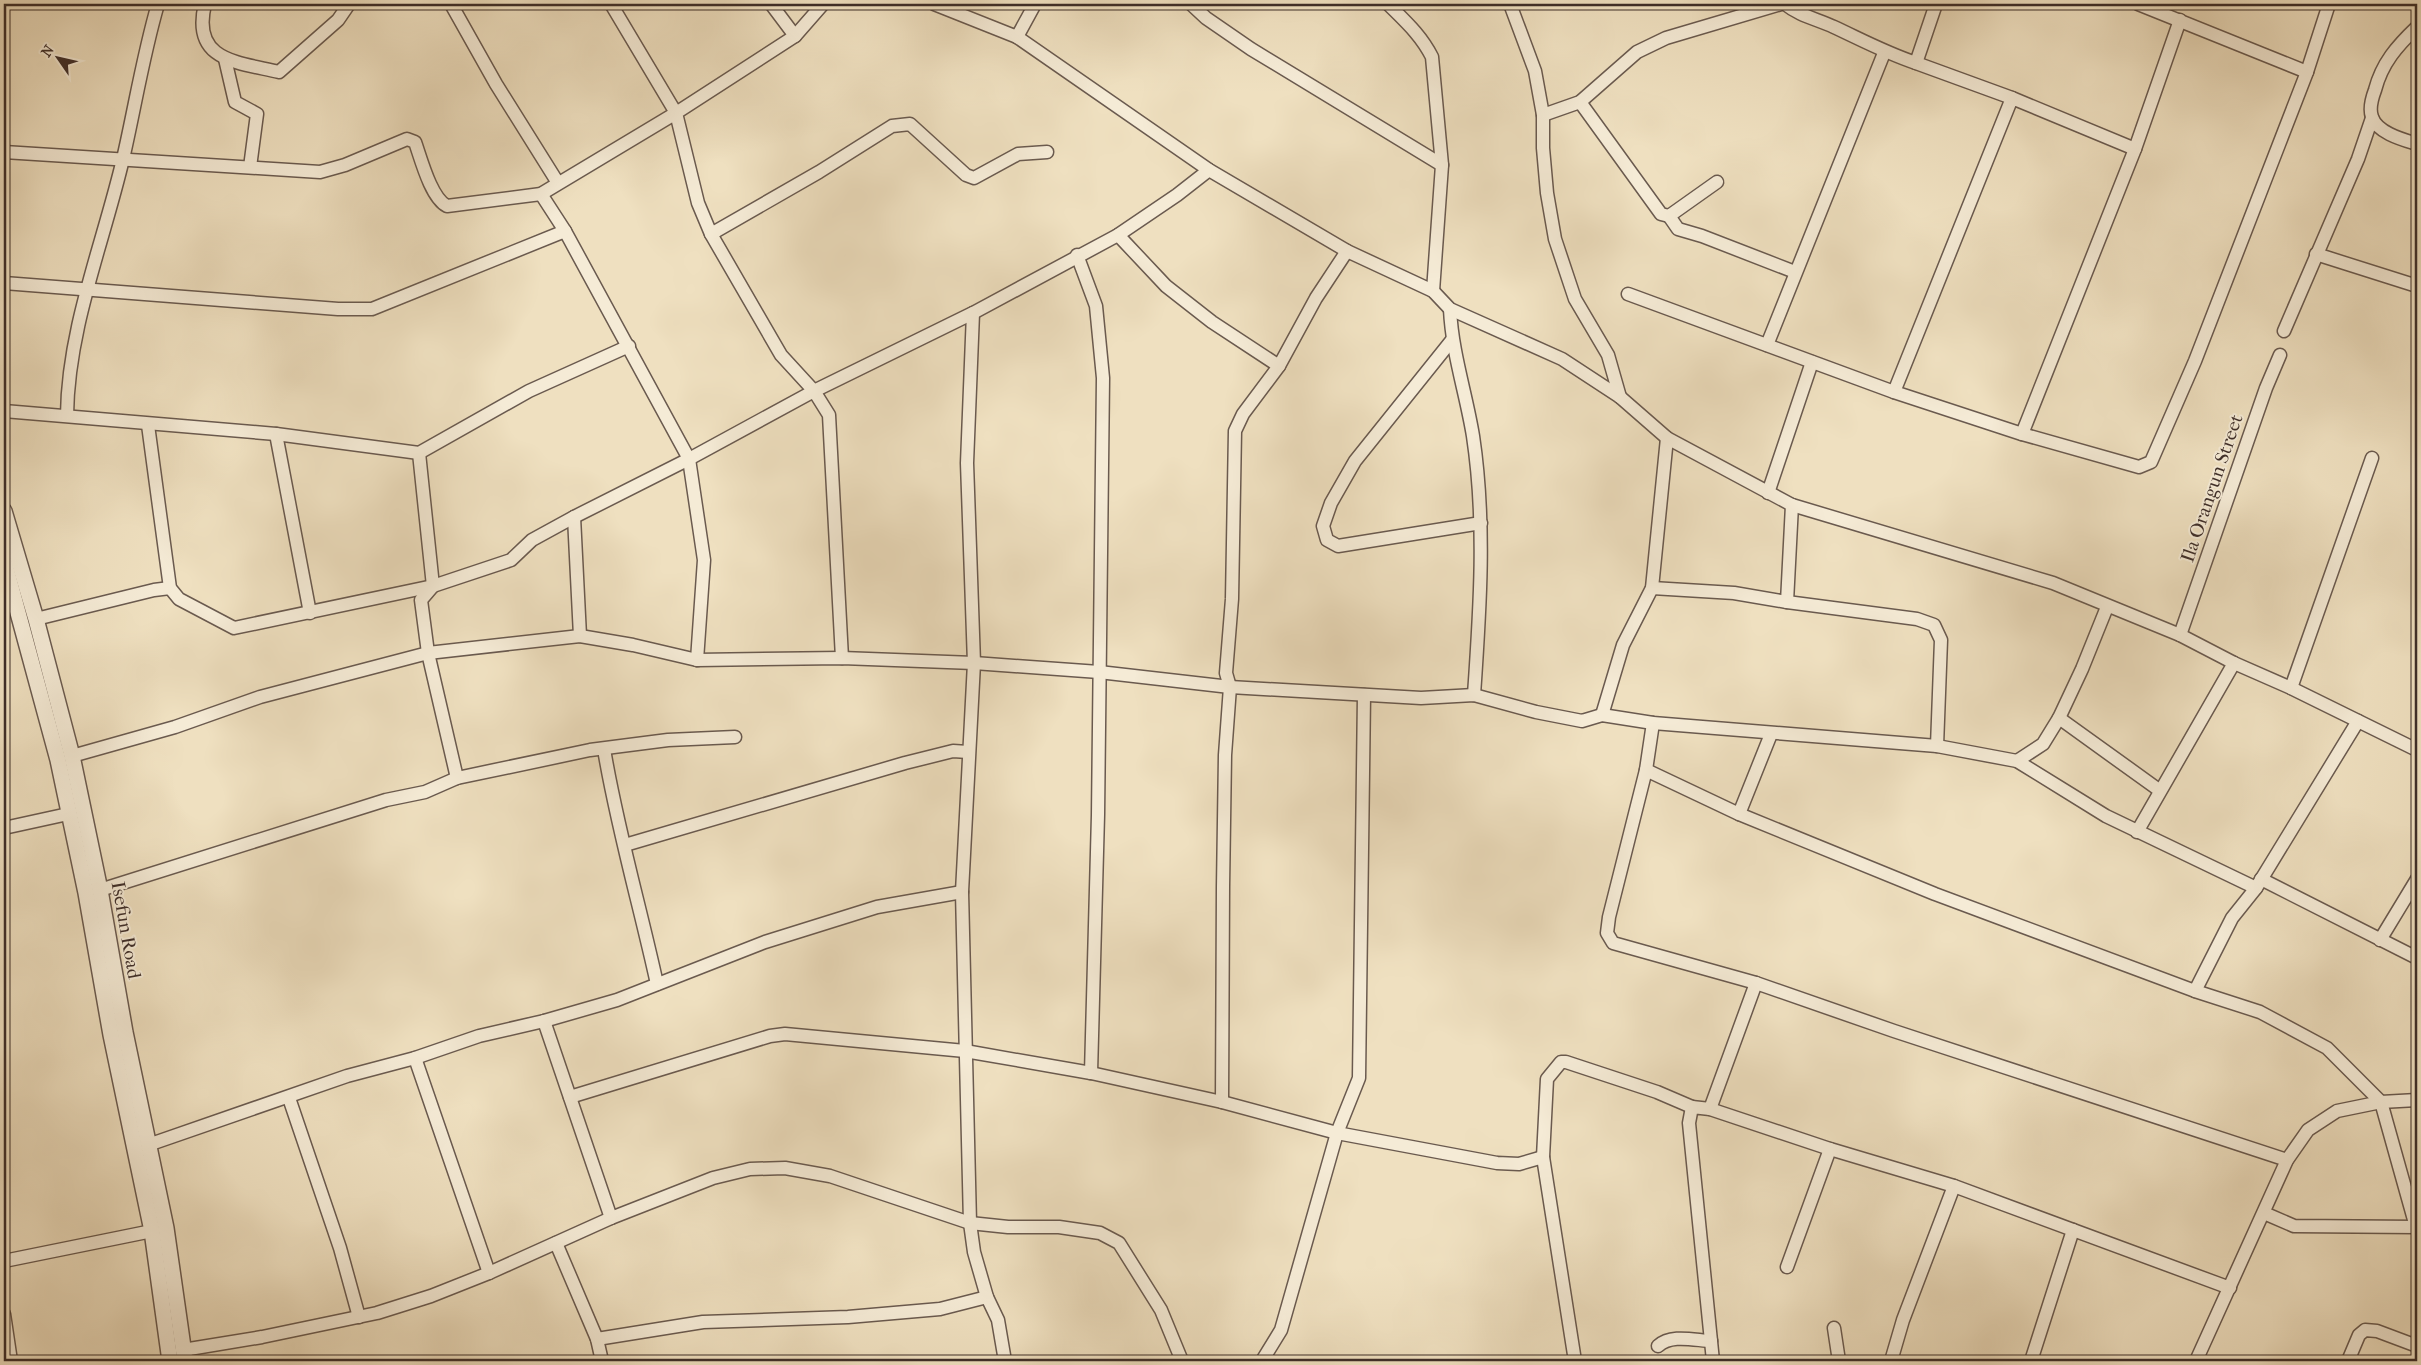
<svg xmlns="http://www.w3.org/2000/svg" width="2421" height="1365" font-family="'IM FELL French Canon',serif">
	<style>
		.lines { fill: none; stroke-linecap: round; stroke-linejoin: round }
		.minor-casing { stroke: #6a5a4f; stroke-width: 15 }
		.tertiary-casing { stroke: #6a5a4f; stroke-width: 18 }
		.minor { stroke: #f5ebd6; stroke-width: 12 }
		.tertiary { stroke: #f5ebd6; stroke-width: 15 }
		.labels { text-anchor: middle; stroke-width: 4; stroke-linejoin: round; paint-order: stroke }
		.street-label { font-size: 19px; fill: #3e2e29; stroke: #f5ebd6 }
	</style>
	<rect width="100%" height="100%" fill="#efe0c0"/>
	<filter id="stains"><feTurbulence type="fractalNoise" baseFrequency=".004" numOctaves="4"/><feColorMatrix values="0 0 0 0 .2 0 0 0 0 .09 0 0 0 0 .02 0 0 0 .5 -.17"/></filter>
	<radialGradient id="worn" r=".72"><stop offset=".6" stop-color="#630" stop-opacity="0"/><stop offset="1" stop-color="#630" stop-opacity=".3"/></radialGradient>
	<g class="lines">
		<defs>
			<g id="minor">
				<path d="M205,4C191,61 237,62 279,72L338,20L349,4"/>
				<path d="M451,4L496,84L558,183"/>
				<path d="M771,4L795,36"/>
				<path d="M823,4L795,36L676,113L698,203L711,234L781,355L814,391L829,415L842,658"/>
				<path d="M934,4L1017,37L1035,4"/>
				<path d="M1191,4L1206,18L1251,49L1442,165"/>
				<path d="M1388,4C1405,21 1421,35 1432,57L1442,165L1433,291"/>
				<path d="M1510,4L1535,71L1543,115V148L1547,193L1555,239L1575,299L1608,355L1620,397"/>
				<path d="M1785,4C1800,16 1817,19 1834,27C1862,40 1886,53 1916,63L1936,4"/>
				<path d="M2138,4L2307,72"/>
				<path d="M2417,27C2397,46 2382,63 2375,90C2372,98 2369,109 2372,117C2377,133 2404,140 2417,144"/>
				<path d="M1017,37L1209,170L1347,251L1433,291L1450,309L1562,359L1620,397L1667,438L1792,505L2053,583L2180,635L2234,663L2291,688L2417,750"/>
				<path d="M225,59L235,102L257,114L250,167"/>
				<path d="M1916,63L2012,98"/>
				<path d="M1580,102L1661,214L1669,216L1717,182"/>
				<path d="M1543,115L1580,102L1637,52L1666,38L1781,4"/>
				<path d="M4,152L320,172L345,165L407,139L415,142C421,159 431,198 447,206L541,194L676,113L611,4"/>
				<path d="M541,194L565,231L689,459L704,560L697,660"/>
				<path d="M1669,216L1678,229L1702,236L1795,272"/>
				<path d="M711,234L819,172L892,126L910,124L966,175L974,178L1018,154L1047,152"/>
				<path d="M1118,235L1166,286L1212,322L1279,366"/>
				<path d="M2316,254L2417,286"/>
				<path d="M1077,255L1096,306L1103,378L1098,815L1091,1073"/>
				<path d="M4,283L338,309H372L565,231"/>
				<path d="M1628,294L1894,392L2022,434L2139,467L2151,462L2195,361L2307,72L2329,4"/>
				<path d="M1450,309C1452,353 1466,393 1473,436C1486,522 1480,609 1474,695"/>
				<path d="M973,313L967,463L974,663L962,892L970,1223L974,1252L987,1297L998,1320L1005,1361"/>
				<path d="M2284,331L2358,159L2372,118"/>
				<path d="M1452,340L1355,461L1331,503L1323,526L1327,540L1338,546L1481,523"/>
				<path d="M1767,345L1884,53"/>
				<path d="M1894,392L2012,98L2135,149"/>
				<path d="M4,411L276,434L419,453L529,391L629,346"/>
				<path d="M67,415C68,328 103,244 123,159C135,107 143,55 158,4"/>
				<path d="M148,425L170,588L179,599L234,628L433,586L511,560L532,540L574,517L689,459L814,391L973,313L1118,235L1177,195L1209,170"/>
				<path d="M276,434L310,613"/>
				<path d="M2022,434L2135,149L2180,20"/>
				<path d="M419,453L433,586L421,600L428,653L457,778"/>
				<path d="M1768,493L1812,362"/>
				<path d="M574,517L580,636"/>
				<path d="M1652,588L1734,593L1787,602L1917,619L1934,625L1941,640L1937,746"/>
				<path d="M1787,602L1792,505"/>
				<path d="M36,619L154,590L170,588"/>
				<path d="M2180,635L2266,388L2280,355"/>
				<path d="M2291,688L2372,458"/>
				<path d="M1602,715L1623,645L1652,588L1667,438"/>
				<path d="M2059,718L2159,790"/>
				<path d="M1653,723L1646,770L1609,917L1607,933L1613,943L1756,983L1894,1031L2287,1160"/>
				<path d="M604,749C617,828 640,906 657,984"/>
				<path d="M72,756L175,727L260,697L428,653L580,636L633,645L697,660L842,658L974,663L1099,672L1230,687L1421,698L1474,695L1536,712L1582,721L1602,715L1653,723L1937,746L2017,761L2106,816L2256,888"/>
				<path d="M2017,761L2043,744L2059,718L2082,669L2107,607"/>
				<path d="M1646,770L1739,814L1935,894L2195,991L2260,1012L2327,1048L2381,1102L2416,1227"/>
				<path d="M1739,814L1771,734"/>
				<path d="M4,828L68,814"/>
				<path d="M2137,832L2234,663"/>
				<path d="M625,845L905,763L953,751L968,752"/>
				<path d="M2261,879L2417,958"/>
				<path d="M100,890L386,800L425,792L457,778L590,750L668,740L735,737"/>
				<path d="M2380,940L2417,879"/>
				<path d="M2195,991L2232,918L2256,888L2358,721"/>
				<path d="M544,1021L611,1218"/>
				<path d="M415,1058L489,1273"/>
				<path d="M570,1097L770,1036L785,1034L965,1051L1091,1073L1222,1102L1337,1133L1497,1163L1519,1164L1543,1157"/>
				<path d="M289,1098L340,1248L359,1317"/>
				<path d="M1222,1102L1223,887L1225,755L1230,687L1226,673L1232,599L1235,431L1243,414L1279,366L1316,298L1347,251"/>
				<path d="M1710,1109L1756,983"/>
				<path d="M148,1145L347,1076L415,1058L479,1036L544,1021L617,1000L765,942L877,907L962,892"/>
				<path d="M2264,1213L2294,1226L2417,1227"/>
				<path d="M556,1243L597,1339L602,1361"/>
				<path d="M4,1261L152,1231"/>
				<path d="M1787,1267L1830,1149"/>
				<path d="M4,1314L11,1361"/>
				<path d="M1834,1328L1839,1361"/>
				<path d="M597,1339L703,1322L848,1317L940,1309L987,1297"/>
				<path d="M1658,1346C1671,1334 1693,1340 1711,1341"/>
				<path d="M183,1350L262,1337L377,1313L431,1296L489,1273L611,1218L713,1178L750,1169L785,1168L830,1176L970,1223L1008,1227H1059L1100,1233L1119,1243L1161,1310L1182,1361"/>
				<path d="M1262,1361L1281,1330L1337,1133L1359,1078L1364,695"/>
				<path d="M1575,1361L1543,1157L1547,1079L1561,1062H1566L1657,1092L1692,1107"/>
				<path d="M1713,1361L1689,1123L1692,1107L1710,1109L1830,1149L1954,1186L2230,1288"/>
				<path d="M1891,1361L1903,1320L1954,1186"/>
				<path d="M2031,1361L2073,1230"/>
				<path d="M2196,1361L2287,1160L2308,1130L2337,1111L2381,1102L2417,1100"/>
				<path d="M2348,1361L2359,1335L2365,1330L2377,1331L2417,1346"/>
			</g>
			<g id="tertiary">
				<path d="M4,511L36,619L72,756L100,890L125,1032L166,1228L185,1361"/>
				<path d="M4,561L58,760L86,893L111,1035L152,1231L170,1361"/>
			</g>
		</defs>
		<use href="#minor" class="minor-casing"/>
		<use href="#tertiary" class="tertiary-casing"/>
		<use href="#minor" class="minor"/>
		<use href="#tertiary" class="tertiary"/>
	</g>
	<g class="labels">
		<g class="street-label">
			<text transform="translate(2211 488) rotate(-71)" y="7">Ila Orangun Street</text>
			<text transform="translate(127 930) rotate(80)" y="7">Isefun Road</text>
		</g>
	</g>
	<rect width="2421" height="1365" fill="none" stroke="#efe0c0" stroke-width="20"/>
	<rect x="5" y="5" width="2411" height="1355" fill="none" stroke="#3e2e29" stroke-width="2.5"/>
	<rect x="10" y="10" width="2401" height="1345" fill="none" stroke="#3e2e29"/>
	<g transform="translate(58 58) rotate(304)" stroke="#f5ebd6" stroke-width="4" paint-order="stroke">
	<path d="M0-4L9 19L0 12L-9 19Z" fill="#3e2e29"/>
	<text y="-8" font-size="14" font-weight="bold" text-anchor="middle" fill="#3e2e29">N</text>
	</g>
	<rect width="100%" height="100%" filter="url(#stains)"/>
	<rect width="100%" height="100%" fill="url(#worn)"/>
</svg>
